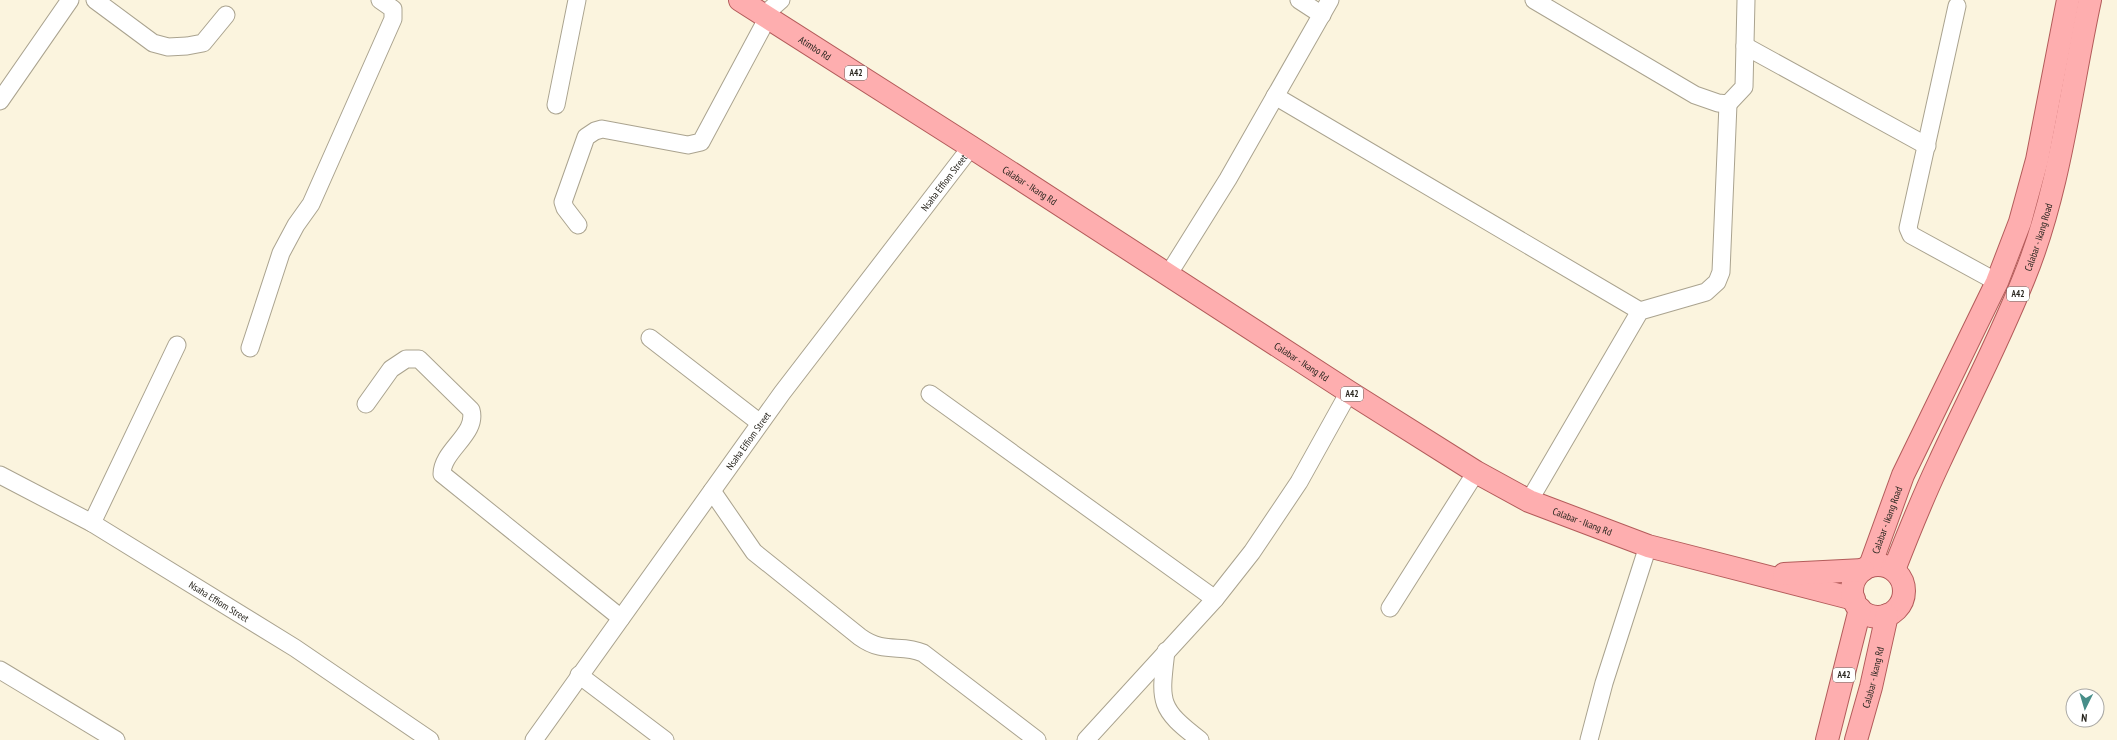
<svg xmlns="http://www.w3.org/2000/svg" width="2117" height="740" font-family="'PT Sans Narrow',sans-serif">
	<style>
		.lines { fill: none; stroke-linecap: round; stroke-linejoin: round }
		.street-casing { stroke: #aaa38f; stroke-width: 19 }
		.primary-casing { stroke: #b35b5a; stroke-width: 24 }
		.street { stroke: #fff; stroke-width: 17 }
		.primary { stroke: #feaeaf; stroke-width: 22 }
		.labels { text-anchor: middle; stroke-width: 4; stroke-linejoin: round; paint-order: stroke }
		.shield { fill: #fff; stroke: #696762; stroke-width: 1 }
		.shield-label { font-size: 9px; font-weight: bold; fill: #29261f }
		.street-label { font-size: 10px; fill: #29261f; stroke: #fff }
	</style>
	<rect width="100%" height="100%" fill="#fbf4de"/>
	<g class="lines">
		<defs>
			<g id="street">
				<path d="M95,0L153,43L168,47L187,46L203,43L226,15"/>
				<path d="M1299,0L1322,15"/>
				<path d="M1534,0L1695,95L1718,103L1728,104L1744,87L1746,0"/>
				<path d="M1957,6L1908,228L1911,235L1997,282"/>
				<path d="M764,15L781,0"/>
				<path d="M1745,46L1927,146"/>
				<path d="M1275,96L1640,311"/>
				<path d="M0,101L70,0"/>
				<path d="M556,105L577,0"/>
				<path d="M578,225L565,208L563,202L586,137L595,131L602,129L688,145L701,142L768,17"/>
				<path d="M1168,275L1228,179L1330,0"/>
				<path d="M650,338L760,423"/>
				<path d="M250,348L281,253L296,225L311,204L393,19V9L380,0"/>
				<path d="M930,394L1215,599"/>
				<path d="M366,404L391,369L406,359H419L471,410C478,434 442,450 442,474L621,618"/>
				<path id="s1" d="M0,475L92,523L295,648L430,740"/>
				<path d="M712,491L754,552L860,637C885,655 901,643 923,653L1037,740"/>
				<path d="M1529,501L1640,311L1706,292L1717,282L1721,272L1728,104"/>
				<path d="M92,523L177,345"/>
				<path d="M1390,608L1476,472"/>
				<path d="M1166,651C1160,702 1158,708 1200,740"/>
				<path d="M0,670L116,740"/>
				<path d="M579,675L665,740"/>
				<path id="s2" d="M534,740L782,393L971,147"/>
				<path d="M1086,740L1215,599L1252,552L1299,482L1349,392"/>
				<path d="M1589,740L1604,683L1648,546"/>
			</g>
			<g id="primary">
				<path id="s3" d="M740,0L971,147L1349,392L1476,472L1529,501L1648,546L1854,599"/>
				<circle cx="1878" cy="591" r="26"/>
				<path id="s4" d="M1870,566L1903,475L1997,282L2020,222L2037,160L2068,0"/>
				<path id="s5" d="M1894,570C1908,534 1922,499 1939,463C1967,402 1999,341 2024,278C2060,190 2070,93 2090,0"/>
				<path d="M1784,574L1863,570"/>
				<path d="M1827,740L1860,609"/>
				<path id="s6" d="M1856,740L1871,687L1887,615"/>
			</g>
		</defs>
		<use href="#street" class="street-casing"/>
		<use href="#primary" class="primary-casing"/>
		<use href="#street" class="street"/>
		<use href="#primary" class="primary"/>
	</g>
	<g class="labels">
		<g class="shield">
			<rect x="845" y="66" width="22" height="14" rx="3"/>
			<rect x="2007" y="287" width="22" height="14" rx="3"/>
			<rect x="1341" y="387" width="22" height="14" rx="3"/>
			<rect x="1833" y="668" width="22" height="14" rx="3"/>
		</g>
		<g class="shield-label">
			<text x="856" y="76">A42</text>
			<text x="2018" y="297">A42</text>
			<text x="1352" y="397">A42</text>
			<text x="1844" y="678">A42</text>
		</g>
		<g class="street-label">
			<text dy="4" stroke="none"><textPath href="#s3" startOffset="89">Atimbo Rd</textPath></text>
			<text dy="4" stroke="none"><textPath href="#s2" startOffset="692">Nsaha Effiom Street</textPath></text>
			<text dy="4" stroke="none"><textPath href="#s3" startOffset="344">Calabar - Ikang Rd</textPath></text>
			<text dy="4" stroke="none"><textPath href="#s5" startOffset="363">Calabar - Ikang Road</textPath></text>
			<text dy="4" stroke="none"><textPath href="#s3" startOffset="668">Calabar - Ikang Rd</textPath></text>
			<text dy="4" stroke="none"><textPath href="#s2" startOffset="368">Nsaha Effiom Street</textPath></text>
			<text dy="4" stroke="none"><textPath href="#s4" startOffset="49">Calabar - Ikang Road</textPath></text>
			<text dy="4" stroke="none"><textPath href="#s3" startOffset="992">Calabar - Ikang Rd</textPath></text>
			<text dy="4" stroke="none"><textPath href="#s1" startOffset="253">Nsaha Effiom Street</textPath></text>
			<text dy="4" stroke="none"><textPath href="#s6" startOffset="65">Calabar - Ikang Rd</textPath></text>
		</g>
	</g>
	<g transform="translate(2085 708) rotate(185)"><circle r="19" fill="#ffffff" stroke="#a9a8a5"/>
	<path d="M0-3L7 15L0 10L-7 15Z" fill="#478e89"/>
	<text y="-6" font-size="11" font-weight="bold" text-anchor="middle" fill="#29261f">N</text>
	</g>
</svg>
